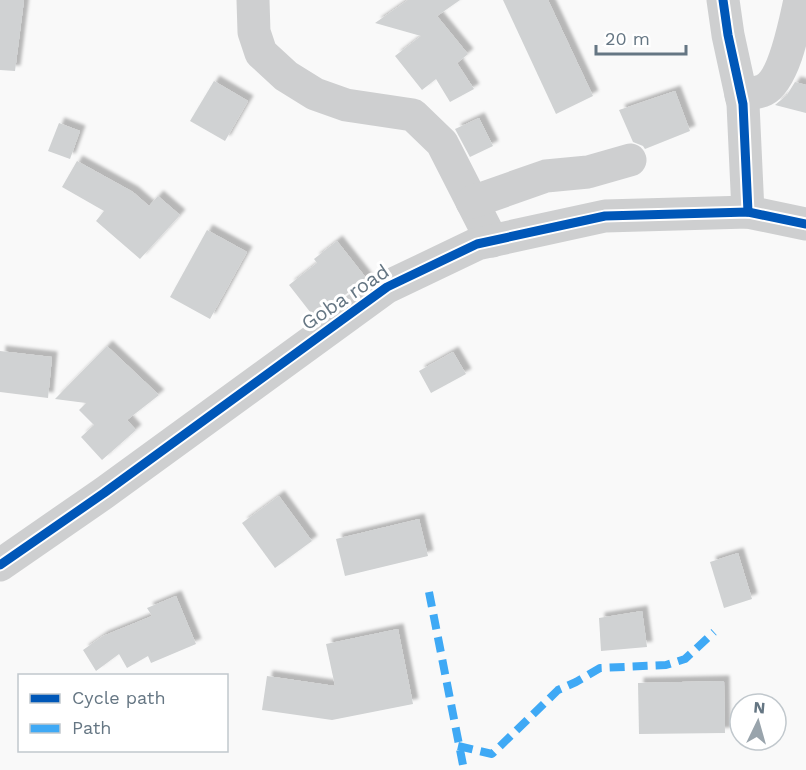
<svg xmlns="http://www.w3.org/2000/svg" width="806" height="770" font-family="'Work Sans',sans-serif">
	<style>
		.building { fill: #d0d2d3; filter: url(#shadow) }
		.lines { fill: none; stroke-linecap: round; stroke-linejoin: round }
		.minor { stroke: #cecfd0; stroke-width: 33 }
		.quiet { stroke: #3fa9f5; stroke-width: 8; stroke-dasharray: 15 8; stroke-linecap: butt }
		.cycleway-casing { stroke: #fff; stroke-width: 13 }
		.cycleway { stroke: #0057b8; stroke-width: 9 }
		.labels { text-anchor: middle; stroke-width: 6; stroke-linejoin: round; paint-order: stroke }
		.street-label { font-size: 20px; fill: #657683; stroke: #fff }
	</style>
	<defs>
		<filter id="shadow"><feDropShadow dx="5.5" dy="-5.5" stdDeviation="1.5" flood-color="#0004"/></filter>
	</defs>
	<rect width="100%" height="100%" fill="#f9f9f9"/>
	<g class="building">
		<path d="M0,0H24L15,71L0,70Z"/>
		<path d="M408,0H460L437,16L468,54L457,63L474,89L450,102L436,79L422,90L395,56L421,36L375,23Z"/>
		<path d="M503,0H548L593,96L556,114Z"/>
		<path d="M214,81L248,101L225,141L190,121Z"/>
		<path d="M795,82L806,85V113L775,105L787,95Z"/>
		<path d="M675,91L690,131L645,149L643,146L633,142L619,110Z"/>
		<path d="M479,118L493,146L470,157L455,129Z"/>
		<path d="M59,123L80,131L70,159L48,151Z"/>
		<path d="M77,161L133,192L149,206L158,196L180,215L140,259L96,221L104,211L62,187Z"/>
		<path d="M207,230L247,252L210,319L170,297Z"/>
		<path d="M337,241L367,279L314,317L289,285L317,263L314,259Z"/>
		<path d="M107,346L159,395L127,420L136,430L102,460L81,437L94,425L79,410L86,403L55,399Z"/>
		<path d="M0,351L52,357L48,398L0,392Z"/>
		<path d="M453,352L466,374L431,393L419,371Z"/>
		<path d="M279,496L312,541L275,568L242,523Z"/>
		<path d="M419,519L428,556L345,576L336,539Z"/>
		<path d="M738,553L752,599L724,608L710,562Z"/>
		<path d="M176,596L196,644L151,663L148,656L127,668L119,654L96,671L83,650L103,636L152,616L147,608Z"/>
		<path d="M642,611L647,647L601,651L599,618Z"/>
		<path d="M398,629L413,704L332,720L262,710L267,676L335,686L326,644Z"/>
		<path d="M724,681L725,733L639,734L638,683Z"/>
	</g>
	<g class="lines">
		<g class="minor">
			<path d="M253,0L254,32L261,53L286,76L315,94L346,105L413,115L442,143L492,241"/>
			<path d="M723,0L728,35L743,104L748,212"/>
			<path d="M741,95C748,93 758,93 764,90C785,79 795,22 800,0"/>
			<path d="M472,202L546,176L588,172L630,160"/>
			<path d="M0,565L104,493L387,287L477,244L605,216L748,212L806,224"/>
		</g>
		<g class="quiet">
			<path d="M429,592L464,770"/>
			<path d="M458,746L492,754L558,690L576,682L600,668L666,665L685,659L714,632"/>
		</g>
		<defs>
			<g id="cycleway">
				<path d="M723,0L728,35L743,104L748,212"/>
				<path d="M0,565L104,493L387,287L477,244L605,216L748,212L806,224"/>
			</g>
		</defs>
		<use href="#cycleway" class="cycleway-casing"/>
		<use href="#cycleway" class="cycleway"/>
	</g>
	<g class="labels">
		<g class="street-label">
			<text transform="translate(345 297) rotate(-34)" y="7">Goba road</text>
		</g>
	</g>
	<rect x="18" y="674" width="210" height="78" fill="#ffffff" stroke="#c1c8cd" stroke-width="1.5"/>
	<rect x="30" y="694" width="30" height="9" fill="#0057b8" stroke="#c1c8cd" stroke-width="1.5"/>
	<text x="72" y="704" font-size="18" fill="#657683">Cycle path</text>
	<rect x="30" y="724" width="30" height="9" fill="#3fa9f5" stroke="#c1c8cd" stroke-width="1.5"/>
	<text x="72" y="734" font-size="18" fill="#657683">Path</text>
	<g transform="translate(758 722) rotate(5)"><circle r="28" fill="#ffffff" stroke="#c1c8cd" stroke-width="1.5"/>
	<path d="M0-4.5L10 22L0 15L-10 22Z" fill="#99a4ac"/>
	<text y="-9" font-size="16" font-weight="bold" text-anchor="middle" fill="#657683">N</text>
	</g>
	<path d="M596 45v9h90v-9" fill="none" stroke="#657683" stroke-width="3"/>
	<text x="605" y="45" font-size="18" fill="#657683" stroke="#ffffff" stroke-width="4.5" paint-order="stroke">20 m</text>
</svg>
